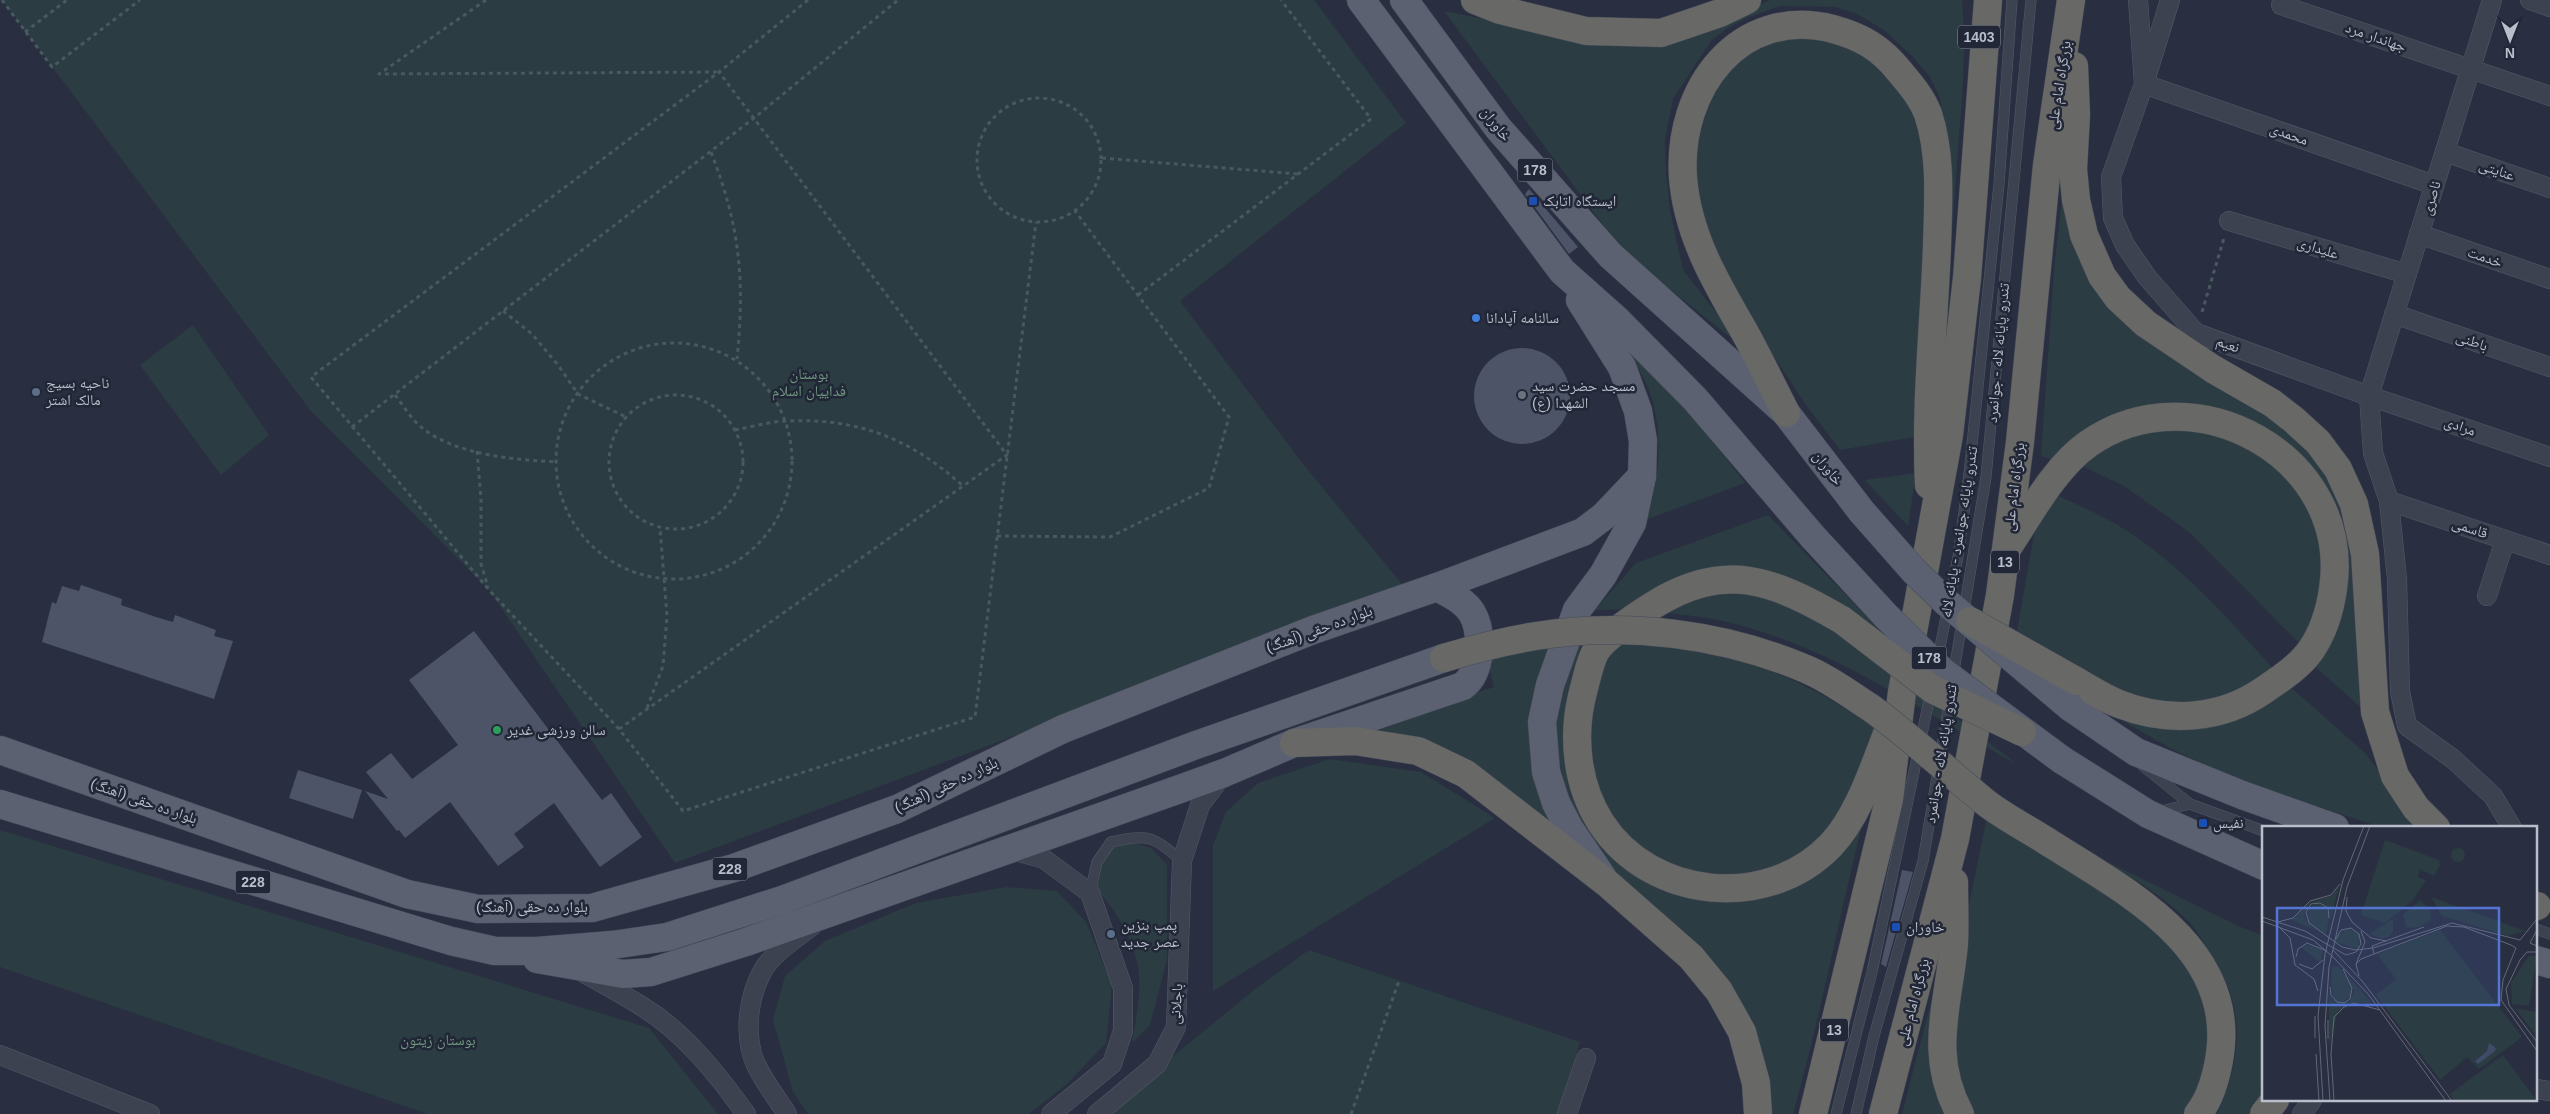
<svg xmlns="http://www.w3.org/2000/svg" width="2550" height="1114" font-family="Helvetica,'Noto Naskh Arabic',sans-serif">
	<style>
		.green { fill: #2b3c42 }
		.building { fill: #4d5468 }
		.lines { fill: none; stroke-linecap: round; stroke-linejoin: round }
		.service-casing { stroke: #555a68; stroke-width: 11 }
		.minor-casing { stroke: #555a68; stroke-width: 20 }
		.primary-casing { stroke: #464b5a; stroke-width: 29 }
		.trunk-casing { stroke: #444a58; stroke-width: 29 }
		.path { stroke: #49595f; stroke-width: 3; stroke-dasharray: 4 4; stroke-linecap: butt }
		.service { stroke: #3d4251; stroke-width: 10 }
		.minor { stroke: #3d4251; stroke-width: 19 }
		.primary { stroke: #5b6171; stroke-width: 28 }
		.trunk { stroke: #686866; stroke-width: 28 }
		.primary-bridge-casing { stroke: #464b5a; stroke-width: 29; stroke-linecap: butt }
		.trunk-bridge-casing { stroke: #444a58; stroke-width: 29; stroke-linecap: butt }
		.primary-bridge { stroke: #5b6171; stroke-width: 28 }
		.trunk-bridge { stroke: #686866; stroke-width: 28 }
		.transit-dot { fill: #1a4fb4; stroke: #212736; stroke-width: 2 }
		.shop-dot { fill: #3f7fe0; stroke: #212736; stroke-width: 2 }
		.service-dot { fill: #5c6f8a; stroke: #212736; stroke-width: 2 }
		.worship-dot { fill: #6b7280; stroke: #212736; stroke-width: 2 }
		.leisure-dot { fill: #2e9e5b; stroke: #212736; stroke-width: 2 }
		.labels { text-anchor: middle; stroke-width: 5; stroke-linejoin: round; paint-order: stroke }
		.shield { fill: #212736; stroke: #8c919e; stroke-width: 1 }
		.shield-label { font-size: 14px; font-weight: bold; fill: #babecb }
		.street-label { font-size: 15px; fill: #babecb; stroke: #212736 }
		.poi-label { font-size: 15px; fill: #babecb; stroke: #212736; text-anchor: start }
		.park-label { font-size: 15px; fill: #739a82; stroke: #212736 }
		.inset-road { fill: none; stroke: #636878; stroke-width: 1 }
		.view { fill: #5475d3; fill-opacity: 0.15; stroke: #5475d3; stroke-width: 2.5 }
		.inset-edge { fill: none; stroke: #babecb; stroke-width: 2.5 }
	</style>
	<rect width="100%" height="100%" fill="#292f41"/>
	<g class="green">
		<path d="M2,0H1314L1406,123L1180,301L1303,464L1406,589L675,863L489,590L310,410Z"/>
		<path d="M1770,0H1962C1967,54 1961,109 1957,163C1951,254 1943,344 1933,435L1949,174L1940,98L1930,77L1912,56L1884,30L1857,14L1836,7L1780,6L1747,18L1726,29L1711,41L1673,99L1665,138L1666,172L1670,210L1683,270L1744,348L1648,272L1612,237L1444,11L1588,40L1751,9Z"/>
		<path d="M1788,38H1812L1853,47L1894,79L1918,122L1926,174L1920,436L1840,450L1806,405L1745,313L1718,265L1691,180L1700,102L1744,52Z"/>
		<path d="M2068,145L2072,222L2187,366L2282,427L2321,462L2347,514L2366,712L2310,662L2336,512L2196,410L2056,461L2041,456L2054,270Z"/>
		<path d="M1597,316L1689,411L1745,483L1645,520C1661,479 1665,422 1645,381C1634,357 1613,337 1597,316Z"/>
		<path d="M193,325L269,435L221,475L140,365Z"/>
		<path d="M2212,428L2283,467L2321,526L2323,600L2301,645L2189,532L2124,486L2076,463L2127,432Z"/>
		<path d="M1916,473L1908,526L1865,480Z"/>
		<path d="M2042,489C2070,501 2098,513 2124,529C2181,565 2230,620 2274,670L2205,709L2130,701L2017,631Z"/>
		<path d="M1768,515L1922,673L1782,579L1628,609L1595,610L1636,563Z"/>
		<path d="M1728,588L1794,603L1907,680L2018,765C1929,715 1843,654 1743,626C1714,618 1684,614 1653,612Z"/>
		<path d="M1611,642C1631,643 1651,644 1671,646C1751,656 1816,686 1880,731L1846,812L1797,861L1746,878L1685,874L1637,849L1607,814L1590,772L1587,721Z"/>
		<path d="M1592,643L1573,697L1612,848L1761,893L1872,788C1842,896 1824,1006 1793,1114H1768L1760,1052L1631,887L1596,851L1580,828L1561,782L1555,748L1556,709L1575,644Z"/>
		<path d="M1551,647L1540,686L1574,848L1362,730L1494,687L1487,659Z"/>
		<path d="M2286,683L2365,753L2423,828H2383L2233,778L2168,747L2125,722L2076,687L2141,722Z"/>
		<path d="M1330,759L1421,772L1495,818L1213,991V845L1226,812L1258,783Z"/>
		<path d="M1987,817L2144,917L2195,973L2209,1023L2208,1066L2186,1114H1971L1954,1071L1959,953Z"/>
		<path d="M0,830L649,1028L718,1114H428L0,967Z"/>
		<path d="M1131,842L1151,848L1167,865V959L1150,1025L1132,1043C1136,1017 1143,988 1137,962C1130,932 1112,901 1087,882L1107,849Z"/>
		<path d="M2106,861L2238,926L2264,936V1098L2250,1114H2217C2244,1054 2246,1004 2207,948C2201,939 2195,927 2187,920C2163,896 2134,879 2106,861Z"/>
		<path d="M1006,887L1057,891L1086,922L1112,985L1106,1043L1067,1084L1029,1114H808L793,1092L773,1020L785,976L825,941L916,903Z"/>
		<path d="M1948,936L1950,1114H1902Z"/>
		<path d="M1309,950L1580,1042L1557,1114H1102L1259,986Z"/>
	</g>
	<g class="building">
		<path d="M1529,189L1578,247L1569,254L1525,194Z"/>
		<circle cx="1522" cy="396" r="48"/>
		<path d="M81,585L122,599L121,605L156,617L173,622L175,615L216,630L214,636L233,641L214,699L42,642L52,602L56,604L62,586L79,591Z"/>
		<path d="M474,631L602,800L611,793L642,837L600,867L554,803L514,834L524,847L498,866L450,802L405,838L399,830L397,831L365,791L388,799L366,772L391,753L412,779L458,745L409,680Z"/>
		<path d="M298,770L362,790L353,819L289,798Z"/>
		<path d="M1902,870L1913,872L1886,967L1881,964Z"/>
	</g>
	<g class="lines">
		<defs>
			<g id="service">
				<path d="M1937,662L1958,557L1969,474L1999,184L2012,0"/>
				<path d="M1953,677L1986,477L2031,0"/>
				<path d="M2143,766L2190,804L2264,831"/>
				<path d="M2157,812L2190,804"/>
				<path d="M1090,893L1097,862L1111,842C1150,834 1152,836 1182,861"/>
				<path d="M2536,929L2550,934"/>
				<path d="M1836,1114L1872,972L1931,691"/>
				<path d="M1856,1114L1874,1036L1923,861L1950,698"/>
			</g>
			<g id="minor">
				<path d="M2138,0L2144,84L2111,177L2113,218L2125,245L2147,277L2196,333L2369,396L2550,457"/>
				<path d="M2170,0L2144,84L2434,185"/>
				<path d="M2492,0L2369,396L2373,453L2389,501L2397,579L2400,691L2407,726L2453,759L2493,796L2512,828"/>
				<path d="M2530,0L2550,7"/>
				<path d="M2281,5L2550,96"/>
				<path d="M2445,152L2550,188"/>
				<path d="M2229,221L2407,274"/>
				<path d="M2419,234L2550,279"/>
				<path d="M2394,314L2550,367"/>
				<path d="M2389,501L2550,555"/>
				<path d="M2487,596L2505,540"/>
				<path d="M1009,849L1044,859L1090,893L1123,988V1031L1112,1064L1051,1114"/>
				<path d="M584,973C604,984 624,995 643,1007C685,1033 718,1075 746,1114"/>
				<path d="M0,1055L150,1114"/>
				<path d="M2536,1089L2550,1091"/>
				<path d="M787,1114C777,1098 757,1073 752,1054C745,1028 749,996 762,972C770,955 798,937 813,925"/>
				<path d="M1097,1114L1157,1064L1176,1027L1182,861L1200,805L1224,773"/>
				<path d="M1567,1114L1586,1058"/>
				<path d="M2302,1114L2312,1100"/>
			</g>
			<g id="primary">
				<path d="M1361,0L1562,271L1617,320L1695,399L1813,537"/>
				<path d="M1404,0L1498,128L1610,255L1786,413L1862,512"/>
				<path d="M1580,300L1622,367L1638,411L1643,441L1642,476L1632,523L1603,575L1577,610L1550,685L1542,722L1546,772L1556,803L1569,828L1603,878"/>
				<path d="M2070,707L2136,752L2242,795L2335,828"/>
				<path d="M0,750L407,894L478,909L592,908L734,868L897,809L1063,729L1313,630L1437,587L1583,532L1604,516L1642,476"/>
				<path d="M2062,760L2148,814L2264,866"/>
				<path d="M0,804L451,941L495,951H537L612,945L667,937L782,900L1196,745L1444,658"/>
				<path d="M537,959L623,974L651,972L746,942L1177,790L1224,773L1294,743L1463,686C1482,672 1483,632 1472,613C1464,600 1449,594 1437,587"/>
				<path d="M2536,960L2550,964"/>
			</g>
			<g id="trunk">
				<path d="M1475,0L1500,10L1586,31L1661,33L1720,13L1747,0"/>
				<path d="M2074,66L2076,115L2073,169L2076,200L2084,235L2102,276L2118,298L2146,324L2213,369L2272,403L2294,420L2318,442L2338,469L2354,504L2365,554L2375,712L2395,776L2416,808L2436,828"/>
				<path d="M1786,413C1772,386 1759,358 1744,331C1716,283 1687,234 1683,177C1677,89 1739,5 1833,29C1862,37 1881,48 1900,72C1911,85 1922,98 1928,114C1942,156 1938,203 1937,246C1934,326 1925,405 1929,485"/>
				<path d="M2008,547C2030,514 2055,467 2088,444C2193,370 2353,456 2333,589C2330,610 2324,631 2311,650C2300,666 2280,679 2264,690C2221,720 2168,723 2119,704C2104,698 2090,689 2076,681"/>
				<path d="M1842,620C1773,580 1725,560 1652,606C1639,614 1607,636 1598,648C1591,656 1585,685 1582,696C1572,738 1577,786 1601,823C1651,900 1768,911 1831,845C1858,817 1874,767 1888,731"/>
				<path d="M1294,743L1355,741L1418,751L1466,774L1608,884L1691,957L1719,991L1742,1032L1756,1083L1758,1114"/>
				<path d="M2048,842C2125,891 2235,946 2220,1054C2217,1074 2211,1098 2198,1114"/>
				<path d="M1954,882C1954,903 1955,924 1954,944C1948,1008 1928,1054 1960,1114"/>
				<path d="M2536,906H2537"/>
				<path d="M1813,1114L1889,800L1902,692L1949,435L1967,278L1988,0"/>
				<path d="M1883,1114L1955,839L2000,595L2020,442L2047,165L2071,0"/>
				<path d="M2264,1114L2275,1100"/>
			</g>
		</defs>
		<use href="#service" class="service-casing"/>
		<use href="#minor" class="minor-casing"/>
		<use href="#primary" class="primary-casing"/>
		<use href="#trunk" class="trunk-casing"/>
		<g class="path">
			<path d="M2,0L52,67L140,0"/>
			<path d="M486,0L379,74L719,72"/>
			<path d="M808,0L719,72L311,377L489,590L619,729L683,811L975,717L1036,222"/>
			<path d="M25,32L67,0"/>
			<circle cx="1039" cy="160" r="62"/>
			<path d="M711,152C740,227 745,279 737,359"/>
			<path d="M1102,158L1298,174"/>
			<path d="M1138,295L1371,119L1281,0"/>
			<path d="M503,311L532,334L558,365L578,394L626,417"/>
			<path d="M2202,312L2224,238"/>
			<circle cx="674" cy="461" r="118"/>
			<path d="M395,395C403,405 411,419 421,427C455,455 515,460 557,462"/>
			<circle cx="676" cy="462" r="67"/>
			<path d="M352,427L754,118L898,0"/>
			<path d="M735,430C752,427 771,421 788,421C859,418 911,439 963,486"/>
			<path d="M477,451L481,499V564L488,587"/>
			<path d="M997,536L1110,537L1209,488L1229,417L1075,211"/>
			<path d="M647,708L663,666L667,616L660,528"/>
			<path d="M619,729L1007,455L719,72"/>
			<path d="M1351,1114L1399,981"/>
		</g>
		<use href="#service" class="service"/>
		<use href="#minor" class="minor"/>
		<use href="#primary" class="primary"/>
		<use href="#trunk" class="trunk"/>
		<defs>
			<g id="primary-bridge">
				<path d="M1862,512L1914,571L1946,602L2070,707"/>
				<path d="M1813,537L1886,616L1943,672L2062,760"/>
			</g>
			<g id="trunk-bridge">
				<path d="M1842,620L1932,689L2022,732"/>
				<path d="M1970,621L2076,681"/>
				<path d="M1444,658C1474,649 1505,641 1536,636C1627,622 1721,633 1806,669C1828,678 1851,695 1871,708C1911,737 1947,771 1985,802C2004,817 2028,829 2048,842"/>
			</g>
		</defs>
		<use href="#primary-bridge" class="primary-bridge-casing"/>
		<use href="#trunk-bridge" class="trunk-bridge-casing"/>
		<use href="#primary-bridge" class="primary-bridge"/>
		<use href="#trunk-bridge" class="trunk-bridge"/>
	</g>
	<g class="transit-dot">
		<rect x="1528" y="196" width="10" height="10" rx="2.5"/>
		<rect x="2198" y="818" width="10" height="10" rx="2.5"/>
		<rect x="1891" y="922" width="10" height="10" rx="2.5"/>
	</g>
	<circle class="shop-dot" cx="1476" cy="318" r="5"/>
	<g class="service-dot">
		<circle cx="36" cy="392" r="5"/>
		<circle cx="1111" cy="934" r="5"/>
	</g>
	<circle class="worship-dot" cx="1522" cy="395" r="5"/>
	<circle class="leisure-dot" cx="497" cy="730" r="5"/>
	<g class="labels">
		<g class="shield">
			<rect x="1958" y="25.5" width="42" height="23" rx="4"/>
			<rect x="1517.5" y="158.5" width="35" height="23" rx="4"/>
			<rect x="1991" y="550.5" width="28" height="23" rx="4"/>
			<rect x="1911.5" y="646.5" width="35" height="23" rx="4"/>
			<rect x="712.5" y="857.5" width="35" height="23" rx="4"/>
			<rect x="235.5" y="870.5" width="35" height="23" rx="4"/>
			<rect x="1820" y="1018.5" width="28" height="23" rx="4"/>
		</g>
		<g class="shield-label">
			<text x="1979" y="42">1403</text>
			<text x="1535" y="175">178</text>
			<text x="2005" y="567">13</text>
			<text x="1929" y="663">178</text>
			<text x="730" y="874">228</text>
			<text x="253" y="887">228</text>
			<text x="1834" y="1035">13</text>
		</g>
		<g class="street-label">
			<text transform="translate(2376 37) rotate(19)" y="5">جهاندار مرد</text>
			<text transform="translate(2059 85) rotate(-81)" y="5">بزرگراه امام علی</text>
			<text transform="translate(1496 124) rotate(52)" y="5">خاوران</text>
			<text transform="translate(2289 134) rotate(19)" y="5">محمدی</text>
			<text transform="translate(2497 170) rotate(19)" y="5">عنایتی</text>
			<text transform="translate(2431 198) rotate(-73)" y="5">ناصری</text>
			<text transform="translate(2318 248) rotate(17)" y="5">علیداری</text>
			<text transform="translate(2485 257) rotate(19)" y="5">خدمت</text>
			<text transform="translate(2472 341) rotate(19)" y="5">باطنی</text>
			<text transform="translate(2228 344) rotate(20)" y="5">نعیم</text>
			<text transform="translate(1998 353) rotate(-85)" y="5">تندرو پایانه لاله - جوانمرد</text>
			<text transform="translate(2460 426) rotate(19)" y="5">مرادی</text>
			<text transform="translate(1828 468) rotate(52)" y="5">خاوران</text>
			<text transform="translate(2014 487) rotate(-83)" y="5">بزرگراه امام علی</text>
			<text transform="translate(2470 528) rotate(18)" y="5">قاسمی</text>
			<text transform="translate(1959 532) rotate(-81)" y="5">تندرو پایانه جوانمرد - پایانه لاله</text>
			<text transform="translate(1319 629) rotate(-20)" y="5">بلوار ده حقی (آهنگ)</text>
			<text transform="translate(1941 754) rotate(-81)" y="5">تندرو پایانه لاله - جوانمرد</text>
			<text transform="translate(946 785) rotate(-25)" y="5">بلوار ده حقی (آهنگ)</text>
			<text transform="translate(144 801) rotate(19)" y="5">بلوار ده حقی (آهنگ)</text>
			<text x="532" y="912">بلوار ده حقی (آهنگ)</text>
			<text transform="translate(1913 1002) rotate(-75)" y="5">بزرگراه امام علی</text>
			<text transform="translate(1176 1004) rotate(-86)" y="5">باجلانی</text>
		</g>
		<g class="poi-label">
			<text x="1543" y="206">ایستگاه اتابک</text>
			<text x="1486" y="323">سالنامه آپادانا</text>
			<text x="46" y="388">ناحیه بسیج<tspan x="46" dy="17">مالک اشتر</tspan></text>
			<text x="1532" y="391">مسجد حضرت سید<tspan x="1532" dy="17">الشهدا (ع)</tspan></text>
			<text x="507" y="735">سالن ورزشی غدیر</text>
			<text x="2213" y="828">نفیس</text>
			<text x="1121" y="930">پمپ بنزین<tspan x="1121" dy="17">عصر جدید</tspan></text>
			<text x="1906" y="932">خاوران</text>
		</g>
		<g class="park-label">
			<text x="809" y="379">بوستان<tspan x="809" dy="17">فداییان اسلام</tspan></text>
			<text x="438" y="1045">بوستان زیتون</text>
		</g>
	</g>
	<g transform="translate(2262 826)">
		<rect width="275" height="275" fill="#292f41"/>
		<path d="M123,14L177,34L178,39L172,50L158,43L156,51L164,54L151,74L123,97L99,89ZM189 29a7 7 0 1 1 14 0a7 7 0 1 1-14 0ZM77,61L67,98L68,83L58,76L48,78L42,87L44,95L53,104L30,94L47,77L69,70ZM169,71L233,94L263,105L246,110L180,90ZM158,74L168,84L169,94L157,101L145,102L141,89ZM55,77L63,79L67,92L64,108L47,97L46,83ZM131,93V106L127,111L121,113L107,108ZM86,103L97,108V123L73,116L76,109ZM178,104L260,211L217,243L205,231L178,254L114,169L134,153L115,128ZM43,118L61,124L59,137L39,121ZM267,130H275L267,180L250,178L249,157ZM77,140L89,159V170L81,176L72,172L69,159L70,141ZM85,149L111,178L92,176L76,185L67,221V164L69,173L88,176L92,164ZM253,182L275,186V205L272,207ZM241,229L275,275H192L188,268Z" fill="#2b3c42"/>
		<path d="M227,217L234,222L233,225L216,238L213,235L225,225Z" fill="#404b69"/>
		<path class="inset-road" d="M85,71L84,85L90,96L109,112L124,115M0,91L43,105L61,116M67,92L66,82L58,77L49,78L44,86L47,97L80,121L94,124L111,122M0,95L51,114L70,130L106,168L184,275M16,96L31,92L48,75L69,69L78,58M16,100L28,112L33,139L52,153L56,165M275,104L268,117L275,120M61,116L84,129L94,126L99,118L97,108L89,102L79,104L74,113M111,122L190,97L258,114L275,93M71,124L101,156L190,275M275,126H265L258,134L244,163L247,179L275,216M112,128L110,120L162,101M34,131L36,123L45,117L65,125M37,138L50,143L61,134M94,138L99,133L185,100L202,101L249,119L254,122L241,154L239,174L275,225M97,150L94,138L103,116L99,105M68,161L69,169L75,176L82,177L88,173L90,162L81,143M66,194V213M53,212V190M54,228L57,275M61,275L56,190L63,128L81,54L102,0M68,275L63,200L67,141L85,61L108,0M72,275L69,228L72,191L82,181L92,177L118,184"/>
		<path class="view" d="M15,82H237V179H15Z"/>
		<rect width="275" height="275" class="inset-edge"/>
	</g>
	<g transform="translate(2510 40) rotate(180)" stroke="#212736" stroke-width="4" paint-order="stroke">
	<path d="M0-4L9 19L0 12L-9 19Z" fill="#babecb"/>
	<text y="-8" font-size="14" font-weight="bold" text-anchor="middle" fill="#babecb">N</text>
	</g>
</svg>
